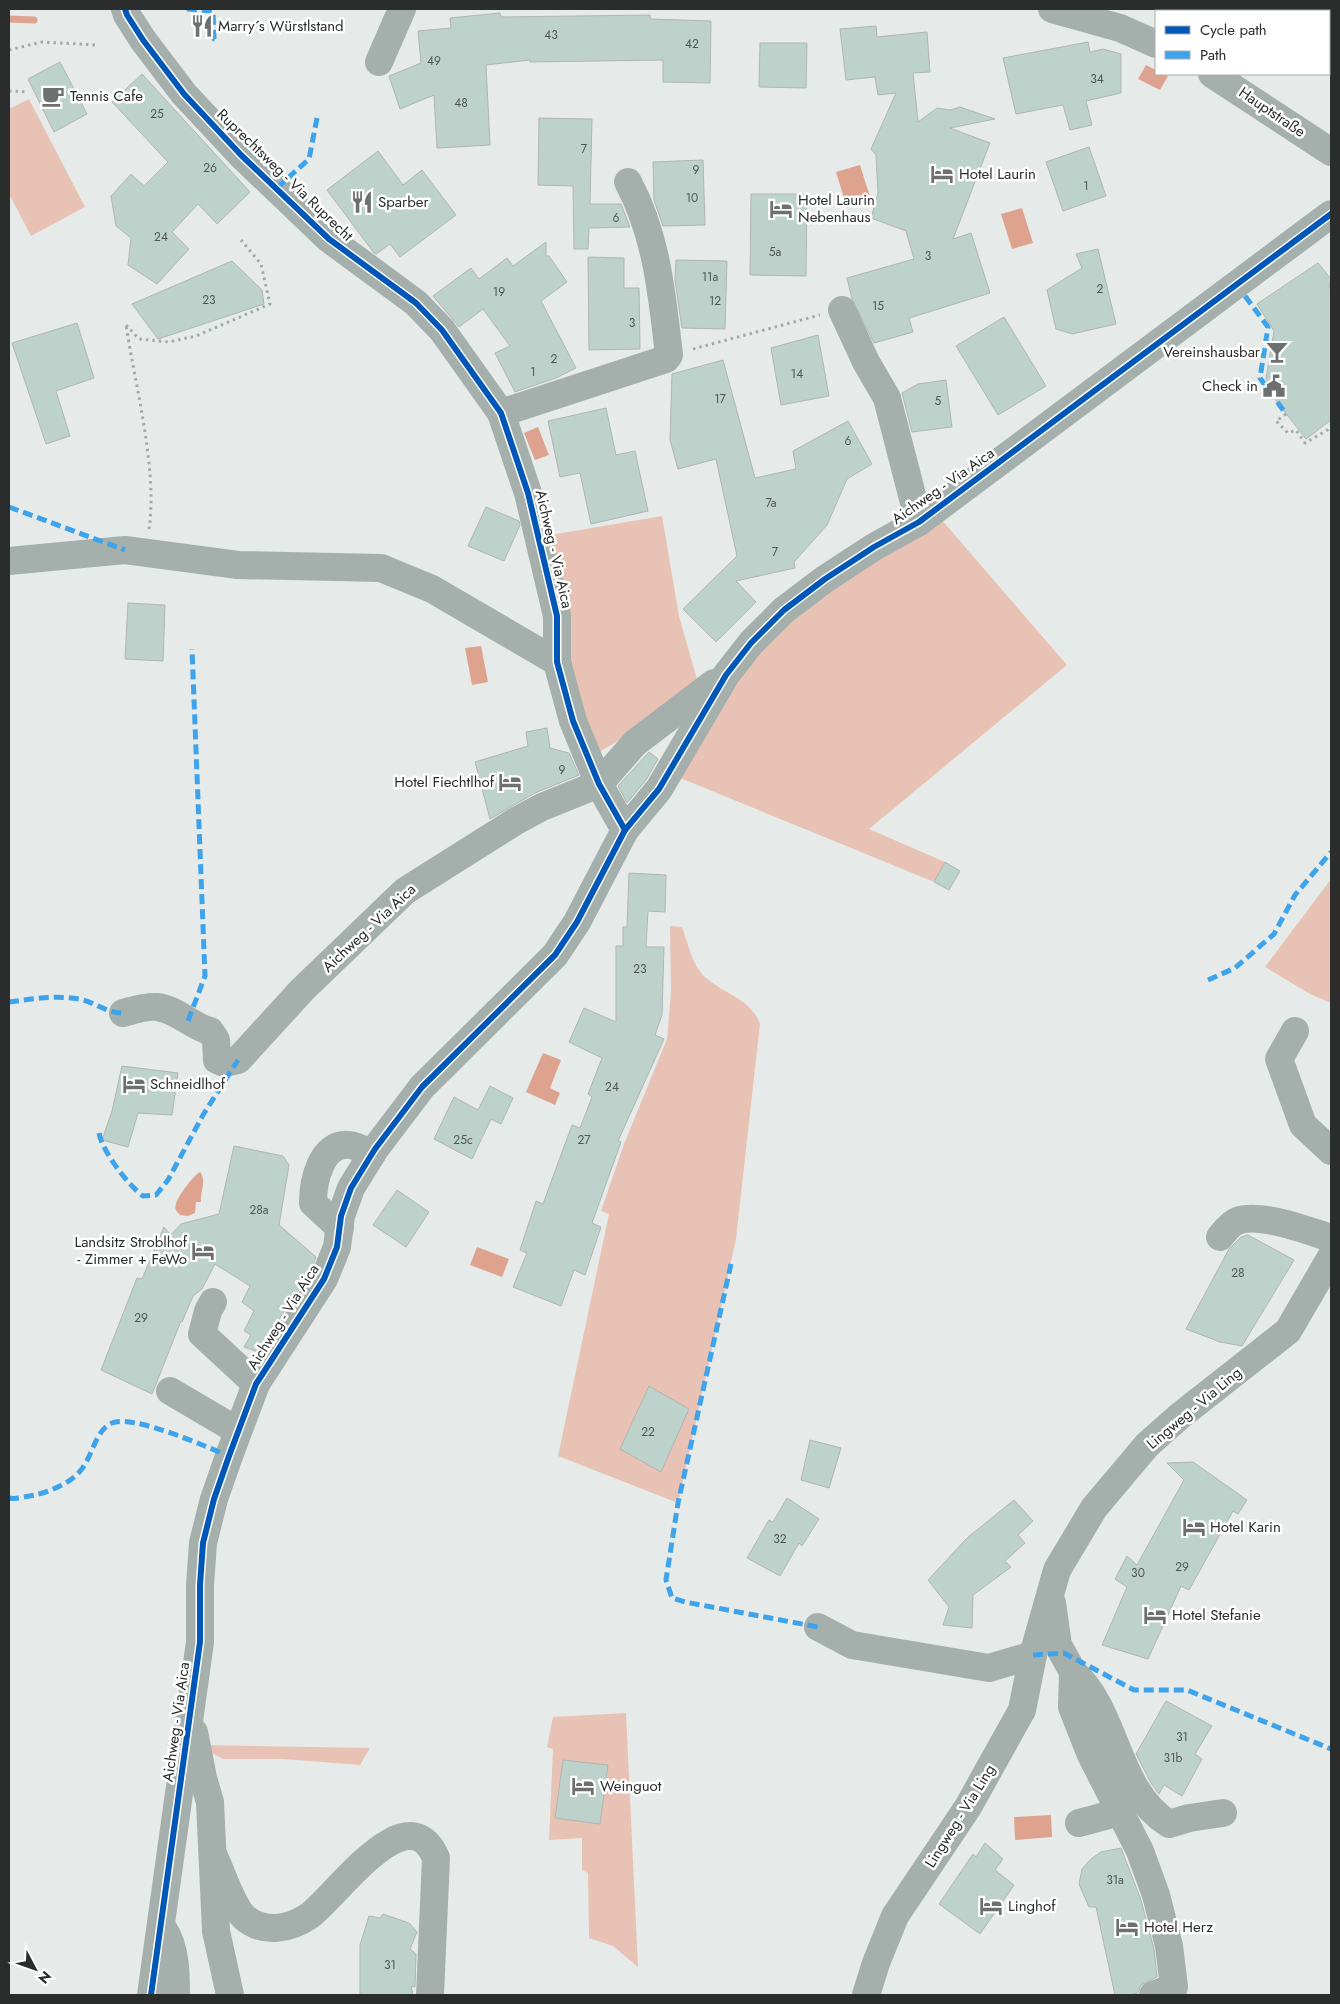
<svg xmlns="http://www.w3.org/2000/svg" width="1340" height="2004" font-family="Jost,sans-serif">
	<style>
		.green { fill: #e8c3b5 }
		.water { fill: #dea38f }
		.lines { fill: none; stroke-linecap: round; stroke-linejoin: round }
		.stream { stroke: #dea38f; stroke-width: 7 }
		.building { fill: #bcd2ca; stroke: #b1b5b3 }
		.path { stroke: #a2aaa8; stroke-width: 3; stroke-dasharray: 2.5 4; stroke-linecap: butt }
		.minor { stroke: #a5b0ac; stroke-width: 28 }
		.quiet { stroke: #3ea3eb; stroke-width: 5; stroke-dasharray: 10 5; stroke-linecap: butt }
		.cycleway-casing { stroke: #fff; stroke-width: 9 }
		.cycleway { stroke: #0057b8; stroke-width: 6 }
		.labels { text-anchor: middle; stroke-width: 5; stroke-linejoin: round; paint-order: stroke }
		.number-label { font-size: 12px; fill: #4e5653 }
		.poi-label { font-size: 15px; fill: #2a2d2b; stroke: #fff; text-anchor: start }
		.street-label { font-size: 15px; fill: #2a2d2b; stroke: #fff }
	</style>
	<rect width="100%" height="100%" fill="#e6ebe9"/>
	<g class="green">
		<path d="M29,99L85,207L31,236L9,194V109Z"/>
		<path d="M934,511L1067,665L869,829L945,862L934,882L668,773L751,643Z"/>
		<path d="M662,516L679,616L698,683L638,729L596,754L572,673L550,535Z"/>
		<path d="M1331,879V1003L1310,994L1265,967Z"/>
		<path d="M670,926L682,927C688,943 692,965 705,977C724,994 751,999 760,1024L736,1239L678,1503L558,1456L609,1214L601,1211L624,1144L667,1039L671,992Z"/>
		<path d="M626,1713L638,1967L613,1946L589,1938L588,1873L582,1870V1838L549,1840L553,1749L547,1747L553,1717Z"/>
		<path d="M197,1745L370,1748L360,1765L283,1759H223Z"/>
	</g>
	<g class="water">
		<path d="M1146,65L1156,70V74L1168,76L1160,90L1138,79Z"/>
		<path d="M860,165L871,200L847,208L836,172Z"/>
		<path d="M1022,208L1033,243L1012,249L1001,214Z"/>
		<path d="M538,427L549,455L535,460L524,433Z"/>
		<path d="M481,646L488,682L472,685L465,648Z"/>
		<path d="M543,1053L561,1060L550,1088L560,1093L555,1105L526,1092Z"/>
		<path d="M200,1172C207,1180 200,1192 201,1202H196L195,1213L188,1216L180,1215C177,1212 174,1209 176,1204C177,1197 194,1175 200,1172Z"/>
		<path d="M477,1247L509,1259L502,1277L470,1265Z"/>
		<path d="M1051,1815L1052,1837L1015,1840L1014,1817Z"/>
	</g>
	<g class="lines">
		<path class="stream" d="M9,19L34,20"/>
	</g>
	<g class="building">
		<path d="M500,13L501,17L650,15V19L711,21L710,83L663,82V60L530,62V60L486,65L490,145L437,148L434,95L400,109L389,76L421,63L418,31L451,28L450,18Z"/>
		<path d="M876,26L877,37L927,32L930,72L913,73L918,122L937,108L950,110L960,107L995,119L950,128L990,143L953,239L971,233L990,293L909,318L913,332L874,343L852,299L847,278L914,259L906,231L871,218L878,193L876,155L871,149L896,93L878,95L875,77L846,80L840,29Z"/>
		<path d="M1088,42L1090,52L1103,49L1121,54V93L1086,101L1092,125L1070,130L1063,105L1016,114L1003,58Z"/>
		<path d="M760,43H807L806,88L759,87Z"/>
		<path d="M60,62L87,114L54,132L28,79Z"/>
		<path d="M142,74L250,192L217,224L198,204L172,232L189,249L157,284L128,265L131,238L116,226L111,196L131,174L144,186L168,162L112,102Z"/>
		<path d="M539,118L592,119L590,204H621L630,227L589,228L588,249H574L573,186L538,185Z"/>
		<path d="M1089,147L1106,196L1063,211L1046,162Z"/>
		<path d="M378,151L403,185L422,170L456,215L400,257L390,244L376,254L374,253L327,190Z"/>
		<path d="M703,160L705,225L663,226L654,200L653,162Z"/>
		<path d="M751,194H807L806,276L750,275Z"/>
		<path d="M546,242V256H549L567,282L541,301L576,368L556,378L515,392L495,353L510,346L483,309L459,327L433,296L471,268L479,279L507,258L513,266Z"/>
		<path d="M1098,249L1116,324L1072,334L1056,329L1047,290L1082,268L1076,254Z"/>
		<path d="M588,257L624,258V288H639L640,349L589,350Z"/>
		<path d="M676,260L727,261L725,329L682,328L675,280Z"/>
		<path d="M232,261L262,290L264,304L158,339L132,304Z"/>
		<path d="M1318,263L1331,279L1329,287L1331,290V420L1306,439L1270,393L1266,378L1274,331L1257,304Z"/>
		<path d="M1004,317L1046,386L998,415L956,346Z"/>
		<path d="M77,323L94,378L56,391L70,436L46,444L12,343Z"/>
		<path d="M818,335L829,396L781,405L771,348Z"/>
		<path d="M723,360L755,478L796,469L793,451L848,421L872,464L847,479L827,525L794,562L795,568L736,581L756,602L716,642L683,609L737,556L716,459L678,469L670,440L672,374Z"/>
		<path d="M946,380L952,427L912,432L902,393L918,384Z"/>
		<path d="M606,408L616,455L635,451L648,511L591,524L580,473L560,477L548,421Z"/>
		<path d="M486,507L519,521L520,525L504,561L468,546Z"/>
		<path d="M128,603L165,605L163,661L125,659Z"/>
		<path d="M547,728L550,748L569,753L579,775L535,793L490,819L475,762L528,746L526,732Z"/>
		<path d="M649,752L658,759L646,780L627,803L618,786Z"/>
		<path d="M945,862L960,871L949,890L934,882Z"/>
		<path d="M629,873L666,875L665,912L648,911L646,947H664L662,1015L655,1035L664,1039L618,1141L621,1142L592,1223L601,1227L585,1275L574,1270L561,1306L513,1287L527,1253L520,1250L536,1201L543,1204L572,1125L580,1128L592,1097L588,1094L602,1058L569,1042L584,1008L616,1022V946H623V927H627Z"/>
		<path d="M122,1066L178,1073L172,1115L138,1113L128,1147L102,1140L112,1111Z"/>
		<path d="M490,1086L513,1098L501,1124L491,1119L472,1159L434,1139L454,1097L478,1110Z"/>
		<path d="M234,1146L283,1156L289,1165L279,1225L316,1257L310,1272L258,1352L244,1347L251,1335L244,1331L254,1311L242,1302L250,1286L215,1264L202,1289L193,1296L182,1322L181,1321L152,1394L101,1370L137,1278L142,1279L164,1227L171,1235L181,1224L219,1214Z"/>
		<path d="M397,1190L429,1212L406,1247L373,1225Z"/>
		<path d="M1248,1235L1294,1260L1242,1346L1220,1342L1186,1329L1229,1249L1241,1237Z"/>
		<path d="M649,1386L689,1409L661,1472L620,1449Z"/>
		<path d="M810,1440L841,1448L829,1488L801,1480Z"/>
		<path d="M1193,1462L1247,1500L1238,1514L1233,1511L1189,1590L1181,1586L1148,1659L1102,1645L1127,1587L1115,1579L1127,1556L1137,1565L1184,1480L1167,1463Z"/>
		<path d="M787,1498L819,1519L802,1546L799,1543L780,1576L747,1558L769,1520L773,1522Z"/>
		<path d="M1014,1500L1033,1521L1018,1535L1025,1543L1005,1561L1011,1567L973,1595L972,1628L943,1625L949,1607L928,1580L967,1538Z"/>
		<path d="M1166,1701L1212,1726L1195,1754L1202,1759L1182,1796L1164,1785L1159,1794L1151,1783L1136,1754Z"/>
		<path d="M563,1760L608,1765L600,1824L555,1818Z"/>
		<path d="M985,1843L1003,1859L995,1870L1014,1885L980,1934L939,1904L973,1854L976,1857Z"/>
		<path d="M1121,1848L1141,1900L1154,1949L1157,1977L1141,1985L1138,1993L1130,1995H1115L1096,1907H1089L1079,1884L1082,1869L1091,1859L1101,1852Z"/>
		<path d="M383,1914L409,1923L417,1932L410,1949L416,1954L415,1987L411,1986L413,1995H360V1945L369,1916L380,1918Z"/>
	</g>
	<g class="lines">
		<g class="path">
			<path d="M186,9H187"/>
			<path d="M1279,11L1281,9"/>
			<path d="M9,50L42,42L96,45"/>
			<path d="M9,91L27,92"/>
			<path d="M126,325L139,339L169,342L196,336L270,304L261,264L241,240"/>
			<path d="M693,349L820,315"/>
			<path d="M131,355L126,325C135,384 158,471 149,529"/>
			<path d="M1286,414L1276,421L1288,433L1296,430L1305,443L1331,428"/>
		</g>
		<g class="minor">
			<path d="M125,9L127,15L143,40L184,94L241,155L329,239L416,303L442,330L501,413L528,493L557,616V662L573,721L599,784L625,830"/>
			<path d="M1052,9L1120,28L1156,44"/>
			<path d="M379,62L402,9"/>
			<path d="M1212,74L1331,152"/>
			<path d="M842,310L866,362L887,398L919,522"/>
			<path d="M501,413L666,359L669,355C662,295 657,236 628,182"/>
			<path d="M9,561L125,550L238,565L381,568L432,589L557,662"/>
			<path d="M123,1013C134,1010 146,1006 157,1007C177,1009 192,1027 210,1031L216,1040L217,1060L224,1063L238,1060L302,990L405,891L516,821L542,807L599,784L635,743L714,683"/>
			<path d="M1295,1031L1279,1059L1303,1125L1331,1151"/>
			<path d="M340,1228L313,1203C313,1182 321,1141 350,1145C358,1146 365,1151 372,1154"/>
			<path d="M1220,1237C1224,1232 1231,1223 1237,1221C1260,1212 1308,1231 1331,1238"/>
			<path d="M213,1302L208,1311L202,1334L256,1384"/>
			<path d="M170,1391L238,1431"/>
			<path d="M1052,1603L1058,1645L1073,1672L1072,1707L1091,1755L1140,1851L1156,1895L1169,1946L1174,1987L1153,1995"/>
			<path d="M818,1627L852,1645L989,1668L1033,1655"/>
			<path d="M1073,1672C1118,1712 1115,1790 1169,1824L1189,1818L1223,1813"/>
			<path d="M194,1732L203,1778L210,1802L216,1931L230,1995"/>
			<path d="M1079,1823L1120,1812"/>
			<path d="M213,1854C221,1870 232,1907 245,1918C264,1934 290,1929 309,1916C336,1897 408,1791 436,1858L430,1995"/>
			<path d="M164,1930C176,1948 176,1975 176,1995"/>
			<path d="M151,1995L200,1642V1585L203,1543L214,1499L229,1456L256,1384L324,1279L337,1247L341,1216L351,1188L375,1149L422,1087L555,955L577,922L625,830L659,789L726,675L751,643L784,610L825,579L874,547L919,522L1331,214"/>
			<path d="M866,1995L876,1963L895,1916L968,1807L1022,1710L1033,1655L1057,1570L1094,1508L1147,1445L1181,1415L1288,1331L1331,1257"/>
		</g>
		<g class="quiet">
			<path d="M187,9L213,11L214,39L219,41"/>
			<path d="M277,188L309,159L318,113"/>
			<path d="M1245,296L1268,327L1260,378L1286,414"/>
			<path d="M9,507L125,550"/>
			<path d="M1208,980L1235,968L1274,934L1295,895L1331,852"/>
			<path d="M9,1002C32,999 56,995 79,999C95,1002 106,1013 123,1013"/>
			<path d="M188,1021L205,976L192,649"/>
			<path d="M99,1133C102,1151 128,1185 143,1196L156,1195L168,1180L203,1115L238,1060"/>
			<path d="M731,1264L678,1503L666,1580L672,1598L685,1602L818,1627"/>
			<path d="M9,1498C16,1500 27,1496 35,1495C51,1491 71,1483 81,1470C92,1457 96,1429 112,1423C133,1414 207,1447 229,1456"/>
			<path d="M1033,1655L1064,1653L1134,1690H1187L1331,1749"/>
		</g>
		<defs>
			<g id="cycleway">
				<path d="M125,9L127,15L143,40L184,94L241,155L329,239L416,303L442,330L501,413L528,493L557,616V662L573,721L599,784L625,830"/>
				<path d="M151,1995L200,1642V1585L203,1543L214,1499L229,1456L256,1384L324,1279L337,1247L341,1216L351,1188L375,1149L422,1087L555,955L577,922L625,830L659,789L726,675L751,643L784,610L825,579L874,547L919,522L1331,214"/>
			</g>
		</defs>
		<use href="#cycleway" class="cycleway-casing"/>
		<use href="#cycleway" class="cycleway"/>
	</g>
	<defs>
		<symbol id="restaurant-bare" viewBox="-9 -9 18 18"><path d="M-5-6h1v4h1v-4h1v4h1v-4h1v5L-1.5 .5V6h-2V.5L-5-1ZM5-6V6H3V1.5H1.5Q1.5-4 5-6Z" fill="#6c706e" stroke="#fff" stroke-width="2.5" paint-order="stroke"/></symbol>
		<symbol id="cafe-bare" viewBox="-9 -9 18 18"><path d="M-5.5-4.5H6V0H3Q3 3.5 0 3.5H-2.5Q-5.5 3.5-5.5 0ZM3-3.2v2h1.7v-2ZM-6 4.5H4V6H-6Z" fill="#6c706e" stroke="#fff" stroke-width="2.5" paint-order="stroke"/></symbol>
		<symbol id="hotel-bare" viewBox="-9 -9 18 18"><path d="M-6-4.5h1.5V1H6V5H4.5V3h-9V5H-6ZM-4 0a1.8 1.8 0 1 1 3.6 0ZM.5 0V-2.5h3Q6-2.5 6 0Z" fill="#6c706e" stroke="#fff" stroke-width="2.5" paint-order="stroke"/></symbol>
		<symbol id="bar-bare" viewBox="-9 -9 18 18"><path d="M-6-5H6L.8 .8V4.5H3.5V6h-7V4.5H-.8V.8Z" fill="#6c706e" stroke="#fff" stroke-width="2.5" paint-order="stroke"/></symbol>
		<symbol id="civic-bare" viewBox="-9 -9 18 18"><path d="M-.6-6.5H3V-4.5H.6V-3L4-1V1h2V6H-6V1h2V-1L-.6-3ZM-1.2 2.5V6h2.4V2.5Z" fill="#6c706e" stroke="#fff" stroke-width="2.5" paint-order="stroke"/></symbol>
	</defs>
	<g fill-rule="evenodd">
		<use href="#restaurant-bare" x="186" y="10" width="32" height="32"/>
		<use href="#cafe-bare" x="37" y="80" width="32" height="32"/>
		<use href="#hotel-bare" x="926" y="158" width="32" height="32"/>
		<use href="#restaurant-bare" x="346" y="186" width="32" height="32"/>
		<use href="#hotel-bare" x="765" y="193" width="32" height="32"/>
		<use href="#bar-bare" x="1261" y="336" width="32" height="32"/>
		<use href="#civic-bare" x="1258" y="370" width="32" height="32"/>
		<use href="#hotel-bare" x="494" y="766" width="32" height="32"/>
		<use href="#hotel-bare" x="118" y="1068" width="32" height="32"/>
		<use href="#hotel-bare" x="187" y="1235" width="32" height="32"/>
		<use href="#hotel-bare" x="1178" y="1511" width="32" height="32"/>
		<use href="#hotel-bare" x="1139" y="1599" width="32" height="32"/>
		<use href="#hotel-bare" x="567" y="1770" width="32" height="32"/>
		<use href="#hotel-bare" x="975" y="1890" width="32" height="32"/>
		<use href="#hotel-bare" x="1111" y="1911" width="32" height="32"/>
	</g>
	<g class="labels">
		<g class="number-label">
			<text x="551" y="39">43</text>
			<text x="692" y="48">42</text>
			<text x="434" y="65">49</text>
			<text x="1097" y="83">34</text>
			<text x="461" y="107">48</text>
			<text x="157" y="118">25</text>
			<text x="584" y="153">7</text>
			<text x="210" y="172">26</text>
			<text x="696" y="174">9</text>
			<text x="1086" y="190">1</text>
			<text x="692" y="202">10</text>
			<text x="616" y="222">6</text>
			<text x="161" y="241">24</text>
			<text x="775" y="256">5a</text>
			<text x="928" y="260">3</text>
			<text x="710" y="281">11a</text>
			<text x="1100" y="293">2</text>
			<text x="499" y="296">19</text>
			<text x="209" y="304">23</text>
			<text x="715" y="305">12</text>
			<text x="878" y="310">15</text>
			<text x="632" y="327">3</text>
			<text x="554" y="363">2</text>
			<text x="533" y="376">1</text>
			<text x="797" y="378">14</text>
			<text x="720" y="403">17</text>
			<text x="938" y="405">5</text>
			<text x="848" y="445">6</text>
			<text x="771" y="507">7a</text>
			<text x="775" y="556">7</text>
			<text x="562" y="774">9</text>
			<text x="640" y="973">23</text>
			<text x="612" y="1091">24</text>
			<text x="463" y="1144">25c</text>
			<text x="584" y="1144">27</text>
			<text x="259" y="1214">28a</text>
			<text x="1238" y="1277">28</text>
			<text x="141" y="1322">29</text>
			<text x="648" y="1436">22</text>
			<text x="780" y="1543">32</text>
			<text x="1182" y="1571">29</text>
			<text x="1138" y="1577">30</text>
			<text x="1182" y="1741">31</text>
			<text x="1173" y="1762">31b</text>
			<text x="1115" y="1884">31a</text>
			<text x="390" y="1969">31</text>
		</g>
		<g class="poi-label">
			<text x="218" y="31">Marry´s Würstlstand</text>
			<text x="70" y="101">Tennis Cafe</text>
			<text x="959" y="179">Hotel Laurin</text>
			<text x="798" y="205">Hotel Laurin<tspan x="798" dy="17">Nebenhaus</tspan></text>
			<text x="378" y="207">Sparber</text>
			<text x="1260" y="357" text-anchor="end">Vereinshausbar</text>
			<text x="1258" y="391" text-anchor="end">Check in</text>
			<text x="494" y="787" text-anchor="end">Hotel Fiechtlhof</text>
			<text x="150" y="1089">Schneidlhof</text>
			<text x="187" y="1247" text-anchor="end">Landsitz Stroblhof<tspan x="187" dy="17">- Zimmer + FeWo</tspan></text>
			<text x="1210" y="1532">Hotel Karin</text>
			<text x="1172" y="1620">Hotel Stefanie</text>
			<text x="600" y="1791">Weinguot</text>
			<text x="1008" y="1911">Linghof</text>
			<text x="1144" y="1932">Hotel Herz</text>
		</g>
		<g class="street-label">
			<text transform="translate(1272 112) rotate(34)" y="5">Hauptstraße</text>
			<text transform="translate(285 175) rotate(44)" y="5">Ruprechtsweg - Via Ruprecht</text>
			<text transform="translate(943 486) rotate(-35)" y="5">Aichweg - Via Aica</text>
			<text transform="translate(554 549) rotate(77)" y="5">Aichweg - Via Aica</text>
			<text transform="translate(369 928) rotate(-43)" y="5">Aichweg - Via Aica</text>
			<text transform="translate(283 1317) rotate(-58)" y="5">Aichweg - Via Aica</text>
			<text transform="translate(1194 1408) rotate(-40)" y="5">Lingweg - Via Ling</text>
			<text transform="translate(176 1722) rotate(-82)" y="5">Aichweg - Via Aica</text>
			<text transform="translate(960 1816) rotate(-58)" y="5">Lingweg - Via Ling</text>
		</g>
	</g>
	<rect width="1340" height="2004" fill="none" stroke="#2a2d2b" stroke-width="20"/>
	<rect x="1155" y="10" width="175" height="65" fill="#ffffff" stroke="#aaabaa"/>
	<rect x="1165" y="26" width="25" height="8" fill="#0057b8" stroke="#aaabaa"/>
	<text x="1200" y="35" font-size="15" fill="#2a2d2b">Cycle path</text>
	<rect x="1165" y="51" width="25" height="8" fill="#3ea3eb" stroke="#aaabaa"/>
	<text x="1200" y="60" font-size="15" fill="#2a2d2b">Path</text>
	<g transform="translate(35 1969) rotate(131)" stroke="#ffffff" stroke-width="4" paint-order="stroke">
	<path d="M0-4L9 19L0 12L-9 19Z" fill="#2a2d2b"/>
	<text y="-8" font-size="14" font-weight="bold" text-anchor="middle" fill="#2a2d2b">N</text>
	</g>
</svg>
